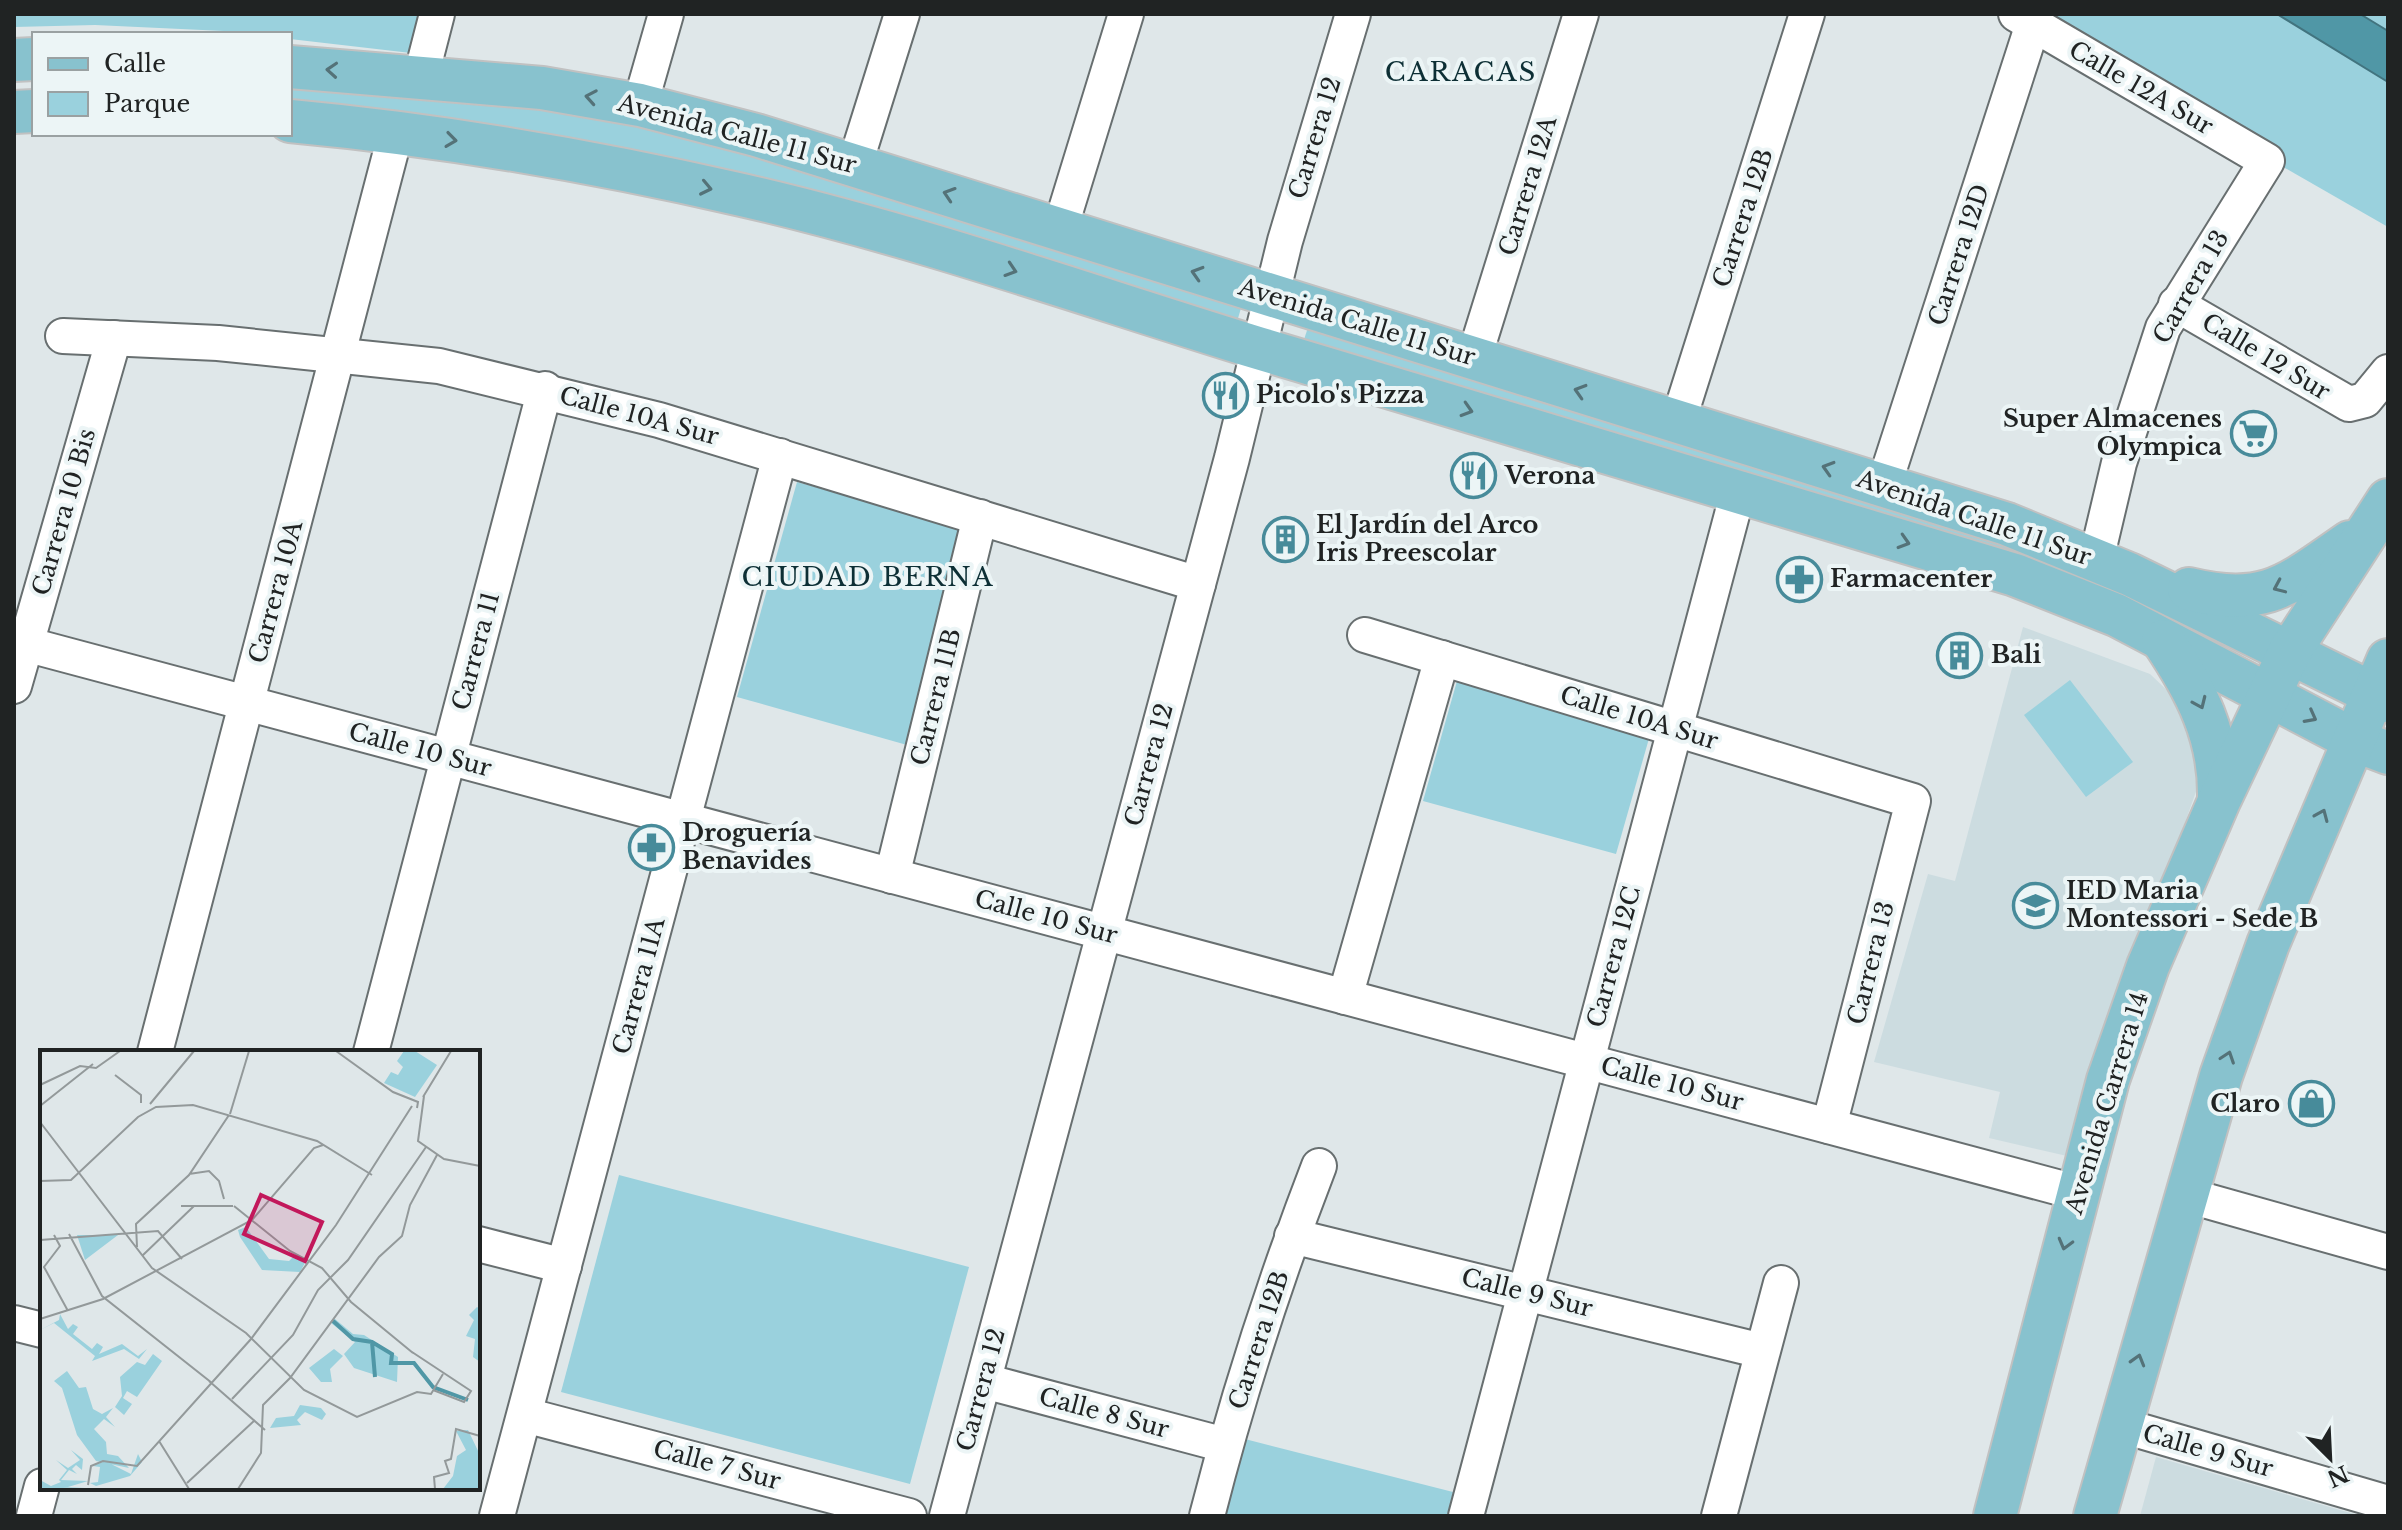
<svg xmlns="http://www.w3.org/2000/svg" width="2402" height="1530" font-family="'Libre Baskerville',serif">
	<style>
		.built { fill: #ccdce0 }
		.green { fill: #9ad1dd }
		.water { fill: #5097a6; stroke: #42747f; stroke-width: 2 }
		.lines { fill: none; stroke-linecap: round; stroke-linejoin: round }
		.minor-casing { stroke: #686f70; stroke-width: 38 }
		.major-casing { stroke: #c1c1c1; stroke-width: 46 }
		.minor { stroke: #fff; stroke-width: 34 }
		.major { stroke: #88c2ce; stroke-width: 42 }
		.oneway { stroke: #547278 }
		.labels { text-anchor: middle; stroke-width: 8; stroke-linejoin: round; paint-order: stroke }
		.street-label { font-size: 24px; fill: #202323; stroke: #ecf5f6 }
		.poi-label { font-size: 24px; font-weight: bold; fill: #202323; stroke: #ecf5f6; text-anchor: start }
		.neighbourhood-label { font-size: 26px; letter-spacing: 2px; fill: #0d2f35; stroke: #ecf5f6 }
		.inset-river { fill: none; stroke: #5097a6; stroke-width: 4 }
		.inset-road { fill: none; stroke: #93999a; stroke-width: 2 }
		.view { fill: #c2185b; fill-opacity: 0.15; stroke: #c2185b; stroke-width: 4 }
		.inset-edge { fill: none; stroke: #202323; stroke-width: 4 }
	</style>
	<rect width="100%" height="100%" fill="#dfe7e9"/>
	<g class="built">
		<path d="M2023,627L2150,674L2170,693L2198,751V786L2067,1156L1989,1138L2000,1092L1874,1062L1928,874L1955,881Z"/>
		<path d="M2156,1457L2361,1516H2140Z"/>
	</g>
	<g class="green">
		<path d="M14,14H420L411,53L290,39V34L95,25L14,27Z"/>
		<path d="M2044,14H2388V227L2271,160Z"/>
		<path d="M290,77L654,120L1244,298L1236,325L290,105Z"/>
		<path d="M1310,321L2002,534L2227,640L2221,649L1302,346Z"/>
		<path d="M797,482L968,529L907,745L737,697Z"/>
		<path d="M1459,674L1652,728L1616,854L1423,801Z"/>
		<path d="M2070,680L2133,762L2086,797L2024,715Z"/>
		<path d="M619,1175L969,1267L910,1484L561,1392Z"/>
		<path d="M1241,1438L1453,1492L1447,1516H1221Z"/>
	</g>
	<path class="water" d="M2277,14H2360L2388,31V82Z"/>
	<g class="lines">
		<defs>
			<g id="minor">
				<path d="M2016,14L2267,161L2163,328L2119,463L2096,560"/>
				<path d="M421,76L437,14"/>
				<path d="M640,105L666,14"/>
				<path d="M855,164L902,14"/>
				<path d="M1060,229L1126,14"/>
				<path d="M2176,304L2349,404L2365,400L2388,372"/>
				<path d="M63,336L218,343L439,366L659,420L1198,584"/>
				<path d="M1474,358L1581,14"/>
				<path d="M1678,422L1807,14"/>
				<path d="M1884,485L2033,24"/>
				<path d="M1365,635L1913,801L1829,1126"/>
				<path d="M14,641L2079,1193"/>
				<path d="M14,686L114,338"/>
				<path d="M892,876L980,517"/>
				<path d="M1345,997L1442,658"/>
				<path d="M155,1052L396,132"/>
				<path d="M371,1052L545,389"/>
				<path d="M2186,1195L2388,1252"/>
				<path d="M1292,1236L1762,1351"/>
				<path d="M478,1244L564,1266"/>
				<path d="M14,1323L42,1330"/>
				<path d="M984,1381L1225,1445"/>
				<path d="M525,1415L909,1516"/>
				<path d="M2120,1425L2388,1503"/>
				<path d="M34,1516L42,1486"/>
				<path d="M497,1516L780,456"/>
				<path d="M947,1516L1232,458L1285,241L1353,14"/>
				<path d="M1207,1516C1237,1398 1275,1280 1319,1166"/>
				<path d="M1466,1516L1738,492"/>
				<path d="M1719,1516L1781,1283"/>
			</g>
			<g id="major">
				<path d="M14,60L34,59"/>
				<path d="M290,67L542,88L640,105L756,135L2007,524L2129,574L2388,701"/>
				<path d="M14,112L34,111"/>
				<path d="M290,121C442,135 593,161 742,195C917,235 1086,295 1258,348C1510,424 1763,499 2015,575L2116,615L2354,740L2388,753"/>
				<path d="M2189,589C2266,608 2289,584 2350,542"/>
				<path d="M2163,641C2196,690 2220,736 2219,797"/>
				<path d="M1995,1516L2108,1080L2148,966L2219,801L2290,651L2388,500"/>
				<path d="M2095,1516L2221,1076L2268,944L2388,660"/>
			</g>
		</defs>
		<use href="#minor" class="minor-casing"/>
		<use href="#major" class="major-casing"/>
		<use href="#minor" class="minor"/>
		<use href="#major" class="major"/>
	</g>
	<defs><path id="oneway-chevron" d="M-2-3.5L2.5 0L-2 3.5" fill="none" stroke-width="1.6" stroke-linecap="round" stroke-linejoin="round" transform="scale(2)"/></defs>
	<g class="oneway">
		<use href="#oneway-chevron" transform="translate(332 70) rotate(-176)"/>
		<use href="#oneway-chevron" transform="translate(591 97) rotate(-170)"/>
		<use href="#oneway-chevron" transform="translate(451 140) rotate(8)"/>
		<use href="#oneway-chevron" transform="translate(706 188) rotate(12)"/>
		<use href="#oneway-chevron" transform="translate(949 194) rotate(-162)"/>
		<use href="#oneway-chevron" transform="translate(1011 270) rotate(18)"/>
		<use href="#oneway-chevron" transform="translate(1197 273) rotate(-163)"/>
		<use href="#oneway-chevron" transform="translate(1580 391) rotate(-163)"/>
		<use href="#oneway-chevron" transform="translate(1467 410) rotate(17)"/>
		<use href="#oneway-chevron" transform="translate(1828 468) rotate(-163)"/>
		<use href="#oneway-chevron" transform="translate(1904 542) rotate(17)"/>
		<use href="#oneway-chevron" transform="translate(2279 587) rotate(156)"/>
		<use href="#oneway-chevron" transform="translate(2200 703) rotate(66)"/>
		<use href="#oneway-chevron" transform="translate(2311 717) rotate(28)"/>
		<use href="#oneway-chevron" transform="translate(2322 815) rotate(-67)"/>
		<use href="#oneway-chevron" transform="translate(2228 1057) rotate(-71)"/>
		<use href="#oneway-chevron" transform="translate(2065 1244) rotate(105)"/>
		<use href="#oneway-chevron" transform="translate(2138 1360) rotate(-74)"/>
	</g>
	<defs>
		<symbol id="restaurant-ring" viewBox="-11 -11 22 22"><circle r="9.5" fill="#ecf5f6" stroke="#478b9a" stroke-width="1.5"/><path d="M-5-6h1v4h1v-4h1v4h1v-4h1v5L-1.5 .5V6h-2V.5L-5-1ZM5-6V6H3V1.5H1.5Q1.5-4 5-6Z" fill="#478b9a"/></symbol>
		<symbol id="supermarket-ring" viewBox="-11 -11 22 22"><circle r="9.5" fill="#ecf5f6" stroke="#478b9a" stroke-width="1.5"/><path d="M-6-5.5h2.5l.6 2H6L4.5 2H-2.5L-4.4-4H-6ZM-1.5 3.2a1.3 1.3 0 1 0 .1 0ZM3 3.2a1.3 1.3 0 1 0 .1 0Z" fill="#478b9a"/></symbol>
		<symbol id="building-ring" viewBox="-11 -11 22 22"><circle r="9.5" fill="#ecf5f6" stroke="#478b9a" stroke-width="1.5"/><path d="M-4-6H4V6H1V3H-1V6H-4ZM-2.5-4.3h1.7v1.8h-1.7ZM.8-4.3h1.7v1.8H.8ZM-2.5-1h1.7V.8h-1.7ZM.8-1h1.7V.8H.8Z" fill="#478b9a"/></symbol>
		<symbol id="pharmacy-ring" viewBox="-11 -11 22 22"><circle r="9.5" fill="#ecf5f6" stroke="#478b9a" stroke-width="1.5"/><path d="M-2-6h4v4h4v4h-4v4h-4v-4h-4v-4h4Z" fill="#478b9a"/></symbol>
		<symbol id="school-ring" viewBox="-11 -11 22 22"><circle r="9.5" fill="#ecf5f6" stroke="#478b9a" stroke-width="1.5"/><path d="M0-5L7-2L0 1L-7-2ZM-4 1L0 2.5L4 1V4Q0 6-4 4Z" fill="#478b9a"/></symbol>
		<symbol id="shop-ring" viewBox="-11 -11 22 22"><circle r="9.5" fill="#ecf5f6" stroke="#478b9a" stroke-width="1.5"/><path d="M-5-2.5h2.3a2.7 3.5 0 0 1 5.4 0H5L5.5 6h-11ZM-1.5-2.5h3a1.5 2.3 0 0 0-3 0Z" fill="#478b9a"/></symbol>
	</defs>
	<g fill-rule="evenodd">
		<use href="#restaurant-ring" x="1200" y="370" width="51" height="51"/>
		<use href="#supermarket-ring" x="2228" y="408" width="51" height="51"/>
		<use href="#restaurant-ring" x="1448" y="450" width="51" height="51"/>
		<use href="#building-ring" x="1260" y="514" width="51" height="51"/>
		<use href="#pharmacy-ring" x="1774" y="554" width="51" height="51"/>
		<use href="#building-ring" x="1934" y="630" width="51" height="51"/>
		<use href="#pharmacy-ring" x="626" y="822" width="51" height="51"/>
		<use href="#school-ring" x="2010" y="880" width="51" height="51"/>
		<use href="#shop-ring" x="2286" y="1078" width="51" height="51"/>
	</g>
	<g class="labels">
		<g class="street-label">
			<text transform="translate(2141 88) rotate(30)" y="8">Calle 12A Sur</text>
			<text transform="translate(737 134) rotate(15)" y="8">Avenida Calle 11 Sur</text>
			<text transform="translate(1315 138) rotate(-73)" y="8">Carrera 12</text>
			<text transform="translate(1528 186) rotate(-73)" y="8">Carrera 12A</text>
			<text transform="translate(1743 218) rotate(-72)" y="8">Carrera 12B</text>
			<text transform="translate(1959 255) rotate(-72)" y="8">Carrera 12D</text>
			<text transform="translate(2191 287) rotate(-60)" y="8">Carrera 13</text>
			<text transform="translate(1357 322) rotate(17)" y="8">Avenida Calle 11 Sur</text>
			<text transform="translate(2266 357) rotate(31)" y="8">Calle 12 Sur</text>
			<text transform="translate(639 416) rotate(15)" y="8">Calle 10A Sur</text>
			<text transform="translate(64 512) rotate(-74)" y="8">Carrera 10 Bis</text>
			<text transform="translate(1974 518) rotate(19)" y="8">Avenida Calle 11 Sur</text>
			<text transform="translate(276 592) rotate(-75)" y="8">Carrera 10A</text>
			<text transform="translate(476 651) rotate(-75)" y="8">Carrera 11</text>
			<text transform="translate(936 697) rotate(-76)" y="8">Carrera 11B</text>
			<text transform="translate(1639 718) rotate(17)" y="8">Calle 10A Sur</text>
			<text transform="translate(420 750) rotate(15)" y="8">Calle 10 Sur</text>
			<text transform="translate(1149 765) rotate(-75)" y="8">Carrera 12</text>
			<text transform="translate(1046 917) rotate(15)" y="8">Calle 10 Sur</text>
			<text transform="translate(1614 957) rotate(-75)" y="8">Carrera 12C</text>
			<text transform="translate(1871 963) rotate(-76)" y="8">Carrera 13</text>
			<text transform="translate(639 986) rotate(-75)" y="8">Carrera 11A</text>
			<text transform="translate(1672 1084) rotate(15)" y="8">Calle 10 Sur</text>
			<text transform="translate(2107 1103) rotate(-73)" y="8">Avenida Carrera 14</text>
			<text transform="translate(1527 1293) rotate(14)" y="8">Calle 9 Sur</text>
			<text transform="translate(1259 1340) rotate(-72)" y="8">Carrera 12B</text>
			<text transform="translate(981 1390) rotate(-75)" y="8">Carrera 12</text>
			<text transform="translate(1104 1413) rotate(15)" y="8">Calle 8 Sur</text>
			<text transform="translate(2208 1451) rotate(16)" y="8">Calle 9 Sur</text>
			<text transform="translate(717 1465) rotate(15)" y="8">Calle 7 Sur</text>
		</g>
		<g class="poi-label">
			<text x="1256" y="403">Picolo's Pizza</text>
			<text x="2222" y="427" text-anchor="end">Super Almacenes<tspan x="2222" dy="28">Olympica</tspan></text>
			<text x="1505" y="484">Verona</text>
			<text x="1316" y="533">El Jardín del Arco<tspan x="1316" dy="28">Iris Preescolar</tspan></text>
			<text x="1830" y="587">Farmacenter</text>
			<text x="1991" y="663">Bali</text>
			<text x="682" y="841">Droguería<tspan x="682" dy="28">Benavides</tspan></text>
			<text x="2066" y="899">IED Maria<tspan x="2066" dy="28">Montessori - Sede B</tspan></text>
			<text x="2280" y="1112" text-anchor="end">Claro</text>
		</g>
		<g class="neighbourhood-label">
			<text x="1461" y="81">CARACAS</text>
			<text x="868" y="586">CIUDAD BERNA</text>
		</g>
	</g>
	<g transform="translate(40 1050)">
		<rect width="440" height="440" fill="#dfe7e9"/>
		<path d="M364,1H375L397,15L375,47L344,33L351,22L358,25L363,17L357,11ZM206,177L229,209L249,211L255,205L266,211L260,222L222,220L200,187L198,180ZM37,185H78L45,210ZM437,257L440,259V312L433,307L435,289L426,286L434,270L429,265ZM20,264L28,279L33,274L38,277L33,284L52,299L57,293L63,297L59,304L82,294L98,306L107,299L99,309L84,299L52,311L55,306L14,273L0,280L19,270ZM295,269L313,284L324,285L358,307L357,332L314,318L304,304L315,292L291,273ZM294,299L303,306L290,319L292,332H281L269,318ZM113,304L122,311L97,347L87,341L83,348L92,354L84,365L75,357L82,346L80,327L97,312L105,315ZM27,321L39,338L46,337L53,359L62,364L73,358L66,367L75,377L64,369L54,379L66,392L67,404L78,406L89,418L56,411L37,385L22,338L14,331ZM260,355L281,358L286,364L282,370L265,362L257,370L261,375L230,378L236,368L254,366ZM428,380L440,405V439H403L413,426L417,406L426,400L416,381ZM31,400L43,409L42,420L36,415L32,419L37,424L29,420L21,430L48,431L28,437H45L0,439V430L11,436L21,432L19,430L27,420L16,410L28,418L40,410ZM98,404L102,412L90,426L56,436L50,433L58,432L60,417L53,416L65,411L91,424Z" fill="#9ad1dd"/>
		<path class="inset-river" d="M292,270L313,289L332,292L352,304L351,313H374L393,337L428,350M332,292L335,327"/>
		<path class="inset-road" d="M296,1L353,42L378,52L377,58M75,25L101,45V53M0,35L40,16L56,18L80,1M384,46L378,91L404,109L440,116M383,47L411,1M110,54L154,1M0,56L53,14M190,64L209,1M0,72L112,218L206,283L264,340L317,367L377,342L391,344L403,324M149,124L169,121L179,131L184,149M0,131L31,130L98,67L116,57L153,55L277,91L332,125M141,156H193M194,156L250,201L282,218L311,252L373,303M29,184L62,246L172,333M14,185L20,196L4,217L28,261M0,190L118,181L142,209M97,197L96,174L149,125L189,65M102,206L154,156M0,269L63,249L212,170L274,98L283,95M372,302L431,341L424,352L393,340M169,331L225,380M192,349L253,285L278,240L308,210L386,97M119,391L149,439M147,433L215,370M48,435L51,416L63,411L97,416L211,289L296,175L372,56M198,439L221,403L223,355L250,328L339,207L362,186L370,155L397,105M395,439L394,427L409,423L405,411L411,409L416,379L440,386"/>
		<path class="view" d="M221,145L282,172L265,211L204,184Z"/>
		<rect width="440" height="440" class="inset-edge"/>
	</g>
	<rect width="2402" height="1530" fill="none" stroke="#202323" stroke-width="32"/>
	<rect x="32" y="32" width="260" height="104" fill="#ecf5f6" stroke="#9aa1a2" stroke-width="2"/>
	<rect x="48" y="58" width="40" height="12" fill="#88c2ce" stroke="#9aa1a2" stroke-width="2"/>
	<text x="104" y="72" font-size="24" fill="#202323">Calle</text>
	<rect x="48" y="92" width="40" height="24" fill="#9ad1dd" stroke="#9aa1a2" stroke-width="2"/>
	<text x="104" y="112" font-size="24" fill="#202323">Parque</text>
	<g transform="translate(2330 1458) rotate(156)" stroke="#ecf5f6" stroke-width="6" paint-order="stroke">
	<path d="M0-6L14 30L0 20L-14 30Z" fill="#202323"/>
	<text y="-12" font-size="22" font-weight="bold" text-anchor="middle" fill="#202323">N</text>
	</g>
</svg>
